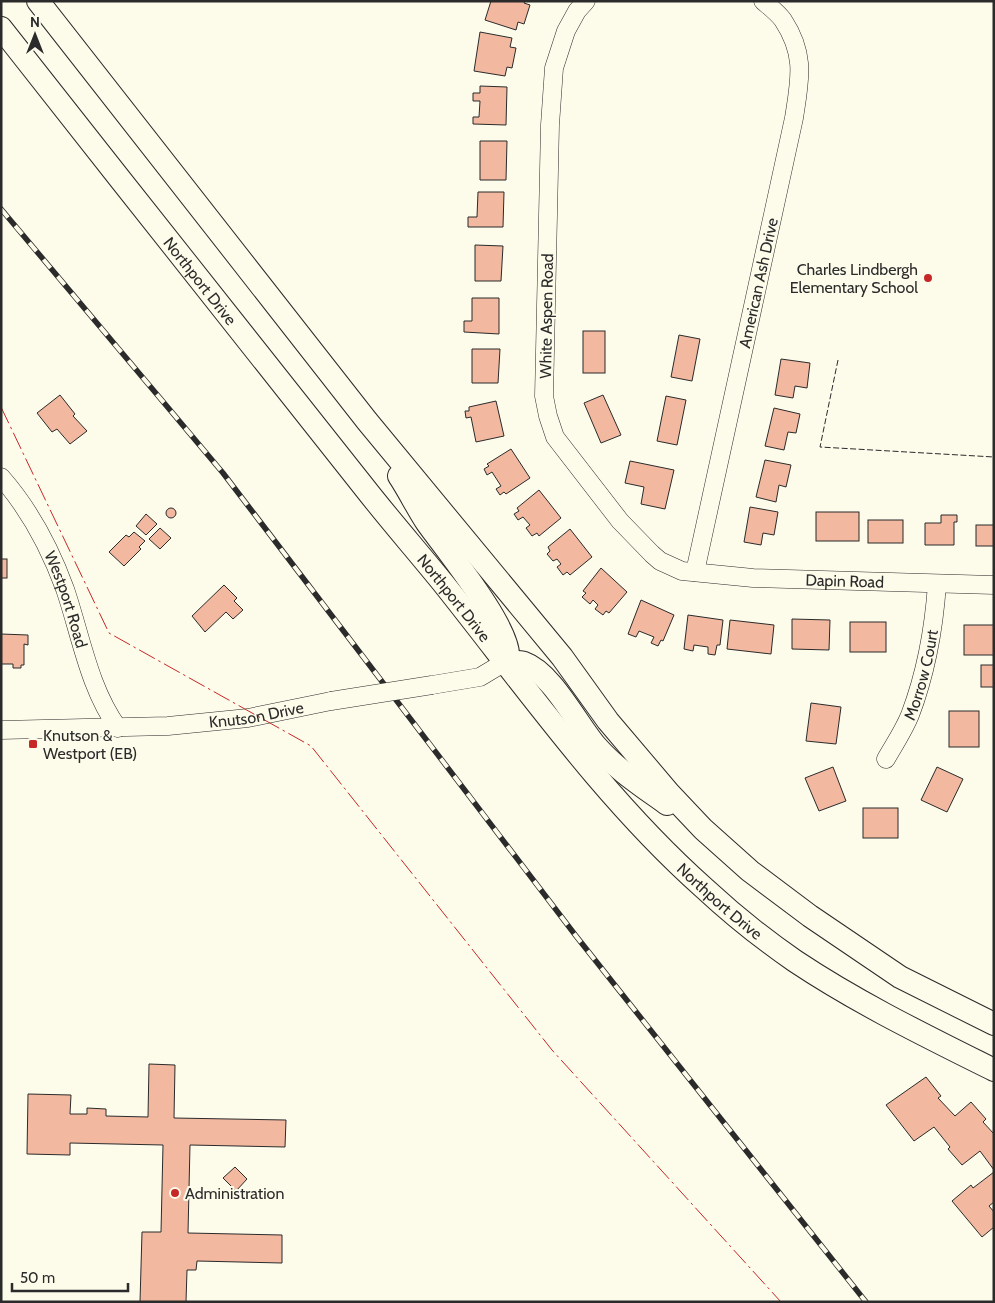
<svg xmlns="http://www.w3.org/2000/svg" width="995" height="1303" font-family="Cabin,sans-serif">
	<style>
		.building { fill: #f2b8a0; stroke: #2b2b2b }
		.lines { fill: none; stroke-linecap: round; stroke-linejoin: round }
		.minor-casing { stroke: #2b2b2b; stroke-width: 19 }
		.major-casing { stroke: #2b2b2b; stroke-width: 24 }
		.minor { stroke: #fdfbea; stroke-width: 18 }
		.major { stroke: #fdfbea; stroke-width: 22 }
		.rail-casing { stroke: #2b2b2b; stroke-width: 5.5 }
		.rail { stroke: #fdfbea; stroke-width: 4; stroke-dasharray: 11; stroke-linecap: butt }
		.minor-bridge-casing { stroke: #2b2b2b; stroke-width: 19; stroke-linecap: butt }
		.minor-bridge { stroke: #fdfbea; stroke-width: 18 }
		.fence { stroke: #2b2b2b; stroke-width: 1; stroke-dasharray: 6 2.5; stroke-linecap: butt }
		.power { stroke: #c62828; stroke-width: 1; stroke-dasharray: 18 4 2.5 4; stroke-linecap: butt }
		.poi-dot { fill: #c62828; stroke: #fdfbea; stroke-width: 2 }
		.labels { text-anchor: middle; stroke-width: 4; stroke-linejoin: round; paint-order: stroke }
		.poi-label { font-size: 16px; fill: #2b2b2b; stroke: #fdfbea; text-anchor: start }
		.street-label { font-size: 16px; fill: #2b2b2b; stroke: #fdfbea }
	</style>
	<rect width="100%" height="100%" fill="#fdfbea"/>
	<g class="building">
		<path d="M491,1H525L524,3L530,5L524,24L518,22L516,30L485,20Z"/>
		<path d="M480,32L512,38L510,47L516,48L512,68L507,67L505,76L474,71Z"/>
		<path d="M480,86L507,87L506,125L473,124V117H479L480,101H473V93H480Z"/>
		<path d="M480,141H507L506,180H480Z"/>
		<path d="M478,192H504L503,227H468V217H477Z"/>
		<path d="M475,245L503,246L501,281H475Z"/>
		<path d="M472,298H499V334L464,332V321H472Z"/>
		<rect x="583" y="331" width="22" height="42"/>
		<path d="M679,335L700,339L692,381L671,377Z"/>
		<path d="M472,349H500L498,383H472Z"/>
		<path d="M781,359L810,363L807,388L795,386L793,398L775,395Z"/>
		<path d="M60,395L75,414L73,416L87,431L70,444L57,429L52,432L37,413Z"/>
		<path d="M603,395L621,435L601,443L584,403Z"/>
		<path d="M666,396L686,400L677,445L657,441Z"/>
		<path d="M496,401L504,436L476,442L471,417L466,418L465,411H469V407Z"/>
		<path d="M774,408L800,414L796,433L788,432L784,450L765,446Z"/>
		<path d="M511,449L530,478L506,494L504,492L500,495L496,489L501,486L492,472L487,475L484,469L489,466L487,464Z"/>
		<path d="M765,460L791,465L786,487L779,485L776,502L756,497Z"/>
		<path d="M630,461L674,470L665,509L641,504L644,487L625,483Z"/>
		<path d="M539,490L561,518L539,536L537,533L532,536L526,528L530,525L523,517L518,520L514,514L519,511L517,508Z"/>
		<path d="M750,507L778,512L774,535L763,533L761,545L744,542Z"/>
		<circle cx="171" cy="513" r="5"/>
		<rect x="816" y="512" width="43" height="29"/>
		<path d="M146,514L157,524L146,535L136,526Z"/>
		<path d="M941,515H957V522H954V545H925V523H941Z"/>
		<rect x="868" y="520" width="35" height="23"/>
		<rect x="976" y="525" width="18" height="21"/>
		<path d="M160,528L171,538L160,549L149,539Z"/>
		<path d="M570,529L592,557L570,575L567,572L563,575L557,567L561,564L557,559L553,561L547,554L550,551L548,547Z"/>
		<path d="M134,532L145,541L139,547L141,549L124,566L109,552L126,535L129,537Z"/>
		<rect x="1" y="559" width="6" height="19"/>
		<path d="M601,568L627,592L609,613L606,611L603,615L595,609L598,605L593,600L590,604L582,597L586,593L583,591Z"/>
		<path d="M224,585L237,598L234,601L243,610L233,619L226,612L205,632L192,616Z"/>
		<path d="M641,600L674,615L663,641L661,640L658,646L651,643L654,637L639,631L636,637L628,634Z"/>
		<path d="M688,615L723,620L720,645H717L715,655L708,654V647L694,645L693,651L684,649Z"/>
		<path d="M792,619L830,620L829,650L792,649Z"/>
		<path d="M730,620L774,625L771,654L727,649Z"/>
		<rect x="850" y="622" width="36" height="30"/>
		<rect x="964" y="625" width="30" height="30"/>
		<path d="M1,634L28,635V645L24,644V665H21V668H13V664H1Z"/>
		<rect x="981" y="665" width="13" height="22"/>
		<path d="M811,703L841,707L836,744L806,741Z"/>
		<rect x="949" y="711" width="30" height="36"/>
		<path d="M833,767L846,801L819,811L805,778Z"/>
		<path d="M937,767L963,779L947,812L921,800Z"/>
		<rect x="863" y="808" width="35" height="30"/>
		<path d="M149,1064L175,1065L174,1118L286,1120L285,1147L190,1145L188,1233L282,1235V1263L197,1261L196,1270H187L186,1302H140L142,1232H161L163,1145L70,1143V1155L27,1154L28,1094L71,1095L70,1114H87V1108L106,1109V1116L148,1117Z"/>
		<path d="M926,1077L941,1096L938,1098L955,1116L971,1102L986,1119L983,1122L994,1134V1170L980,1151L962,1165L948,1149L950,1147L934,1127L914,1141L886,1105Z"/>
		<path d="M235,1167L247,1179L236,1191L223,1178Z"/>
		<path d="M994,1172V1202L989,1206L994,1212V1227L982,1237L952,1201L971,1185L973,1188Z"/>
	</g>
	<g class="lines">
		<defs>
			<g id="minor">
				<path id="s1" d="M586,1L577,11L566,31L554,68L550,125L544,396L548,416L555,437L620,521L652,554L660,561L682,571L753,578L994,585"/>
				<path id="s2" d="M1,477C30,510 50,548 65,589C81,636 89,688 118,728"/>
				<path id="s3" d="M695,572L794,118C800,79 806,55 783,20C778,13 770,7 763,1"/>
				<path d="M432,685L480,677L505,662"/>
				<path id="s4" d="M1,730L168,726L248,718L331,701"/>
				<path id="s5" d="M886,759C894,745 904,730 910,715C926,673 934,628 937,584"/>
			</g>
			<g id="major">
				<path d="M38,1L367,421L562,657L608,721L669,793L703,829L750,871L810,916L900,977L994,1024"/>
				<path id="s6" d="M1,28C122,181 242,335 364,487C389,519 417,551 443,583C526,687 604,799 704,888C732,914 763,939 795,961C858,1003 926,1036 994,1070"/>
				<path d="M399,476C409,491 417,508 427,523C444,547 512,630 508,657"/>
				<path d="M505,662C512,662 518,661 524,663C552,673 577,724 596,746C616,769 642,786 667,804"/>
			</g>
		</defs>
		<use href="#minor" class="minor-casing"/>
		<use href="#major" class="major-casing"/>
		<use href="#minor" class="minor"/>
		<use href="#major" class="major"/>
		<defs>
			<path id="rail" d="M1,209L223,473L576,936L866,1302"/>
		</defs>
		<use href="#rail" class="rail-casing"/>
		<use href="#rail" class="rail"/>
		<defs>
			<path id="minor-bridge" d="M331,701L432,685"/>
		</defs>
		<use href="#minor-bridge" class="minor-bridge-casing"/>
		<use href="#minor-bridge" class="minor-bridge"/>
		<path class="fence" d="M838,360L820,447L994,457"/>
		<path class="power" d="M1,407L109,633L311,746L552,1050L781,1302"/>
	</g>
	<g class="poi-dot">
		<circle cx="928" cy="278" r="5"/>
		<rect x="28" y="739" width="10" height="10" rx="2.5"/>
		<circle cx="175" cy="1193" r="5"/>
	</g>
	<g class="labels">
		<g class="poi-label">
			<text x="918" y="275" text-anchor="end">Charles Lindbergh<tspan x="918" dy="18">Elementary School</tspan></text>
			<text x="43" y="741">Knutson &amp;<tspan x="43" dy="18">Westport (EB)</tspan></text>
			<text x="185" y="1199">Administration</text>
		</g>
		<g class="street-label">
			<text dy="6" stroke="none"><textPath href="#s6" startOffset="322">Northport Drive</textPath></text>
			<text dy="6" stroke="none"><textPath href="#s3" startOffset="296">American Ash Drive</textPath></text>
			<text transform="translate(546 316) rotate(-89)" y="6">White Aspen Road</text>
			<text dy="6" stroke="none"><textPath href="#s1" startOffset="796">Dapin Road</textPath></text>
			<text dy="6" stroke="none"><textPath href="#s6" startOffset="728">Northport Drive</textPath></text>
			<text dy="6" stroke="none"><textPath href="#s2" startOffset="140">Westport Road</textPath></text>
			<text dy="6" stroke="none"><textPath href="#s5" startOffset="92">Morrow Court</textPath></text>
			<text dy="6" stroke="none"><textPath href="#s4" startOffset="256">Knutson Drive</textPath></text>
			<text dy="6" stroke="none"><textPath href="#s6" startOffset="1132">Northport Drive</textPath></text>
		</g>
	</g>
	<rect width="995" height="1303" fill="none" stroke="#2b2b2b" stroke-width="5"/>
	<g transform="translate(35 35)" stroke="#fdfbea" stroke-width="4" paint-order="stroke">
	<path d="M0-4L9 19L0 12L-9 19Z" fill="#2b2b2b"/>
	<text y="-8" font-size="14" font-weight="bold" text-anchor="middle" fill="#2b2b2b">N</text>
	</g>
	<path d="M12 1283v8h116v-8" fill="none" stroke="#2b2b2b" stroke-width="2.5"/>
	<text x="20" y="1283" font-size="15" fill="#2b2b2b" stroke="#fdfbea" stroke-width="4" paint-order="stroke">50 m</text>
</svg>
